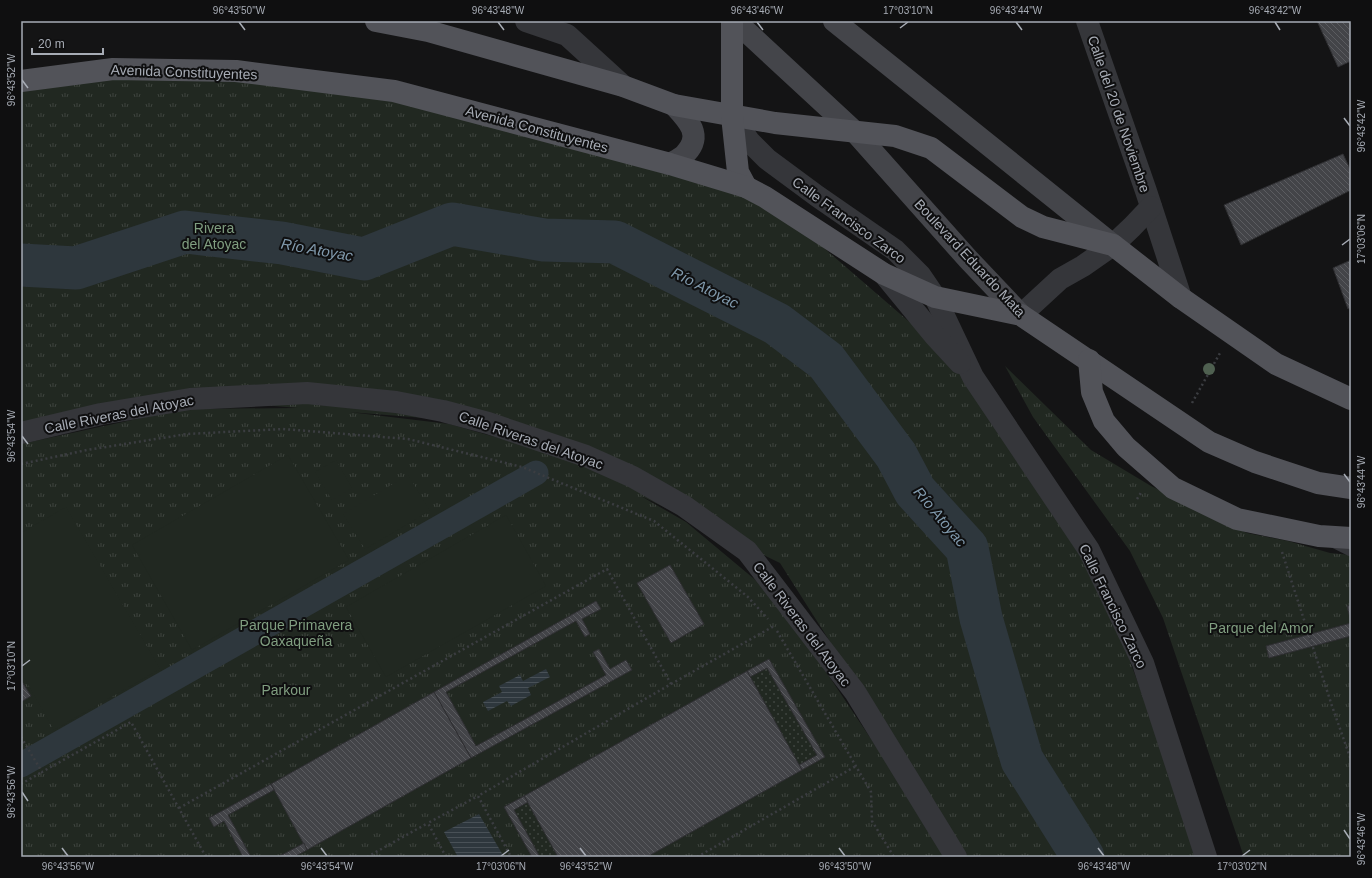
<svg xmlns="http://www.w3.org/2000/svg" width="1372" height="878" font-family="Arial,sans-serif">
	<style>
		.grass { fill: url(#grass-tufts); fill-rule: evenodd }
		.garden { fill: url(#garden-dots) }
		.pitch { fill: #212821 }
		.water { fill: url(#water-rules) }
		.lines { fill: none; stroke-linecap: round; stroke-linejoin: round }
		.canal { stroke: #2e373d; stroke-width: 25 }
		.river { stroke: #2e373d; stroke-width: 43 }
		.building { fill: url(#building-back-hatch); stroke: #2e2e31 }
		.path { stroke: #3b3d41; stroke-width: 2.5; stroke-dasharray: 2 3; stroke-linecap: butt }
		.service { stroke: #35363a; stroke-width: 11 }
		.minor { stroke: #35363a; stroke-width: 22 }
		.tertiary { stroke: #35363a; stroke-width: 22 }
		.secondary { stroke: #44454a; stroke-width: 22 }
		.primary { stroke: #525359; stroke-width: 22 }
		.tree { fill: #4f6050 }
		.ticks { fill: none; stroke: #a7acb5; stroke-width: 1.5 }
		.labels { text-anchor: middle; stroke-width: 4; stroke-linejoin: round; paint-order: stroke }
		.street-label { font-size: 14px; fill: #a7acb5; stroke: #0f0f10 }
		.park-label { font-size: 14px; fill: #809e80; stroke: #0f0f10 }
		.water-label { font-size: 15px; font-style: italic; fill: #819aad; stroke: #0f0f10 }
		.neatline { fill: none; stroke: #a7acb5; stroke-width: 1.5 }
		.ticks-label { font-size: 10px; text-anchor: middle; fill: #a7acb5 }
	</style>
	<defs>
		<pattern id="grass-tufts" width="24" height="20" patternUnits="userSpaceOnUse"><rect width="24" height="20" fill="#212821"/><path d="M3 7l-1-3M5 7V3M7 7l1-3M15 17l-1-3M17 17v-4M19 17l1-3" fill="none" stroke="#3e443f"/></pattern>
		<pattern id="garden-dots" width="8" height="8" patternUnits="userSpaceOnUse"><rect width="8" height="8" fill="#212821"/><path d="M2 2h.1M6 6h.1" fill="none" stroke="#3e443f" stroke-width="1.8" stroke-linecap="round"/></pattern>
		<pattern id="water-rules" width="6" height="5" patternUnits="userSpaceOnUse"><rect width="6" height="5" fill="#2e373d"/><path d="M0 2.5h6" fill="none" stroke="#495157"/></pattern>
		<pattern id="building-back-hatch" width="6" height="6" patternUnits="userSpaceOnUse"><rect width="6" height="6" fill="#434448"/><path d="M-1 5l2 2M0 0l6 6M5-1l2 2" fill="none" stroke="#5b5c60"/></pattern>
	</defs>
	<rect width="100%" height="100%" fill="#141415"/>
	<g class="grass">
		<path d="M214,71L394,91L765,197L973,377L1089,550L1202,857H964L948,827L780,563L639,495L686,522L759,583L792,621L950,857H21V444L183,409L298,408L190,399L21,438V83ZM349,412L488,423L551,453L449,424Z"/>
		<path d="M1005,366L1091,450L1151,486L1247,533L1288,541L1330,553L1351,555V857H1244L1163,618L1130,551L1033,417Z"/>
	</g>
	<g class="garden">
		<path d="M767,668L817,755L799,765L750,677Z"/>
		<path d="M528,802L558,857H540L514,810Z"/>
	</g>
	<g class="pitch">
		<path d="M288,455L349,560L192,650L132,545Z"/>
		<path d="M336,460L352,488L332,500L315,472Z"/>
		<path d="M408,475L430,511L365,549L343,514Z"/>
		<path d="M66,507L160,669L54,730L21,672V533Z"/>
		<path d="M506,515L546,586L386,677L346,607Z"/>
	</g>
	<g class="water">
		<path d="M546,669L550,677L528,688L531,695L511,706L507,701L488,711L483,702L502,692L499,686L520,675L523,681Z"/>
		<path d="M479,814L504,857H458L444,832Z"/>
	</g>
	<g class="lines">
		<path class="canal" d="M21,765L536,473"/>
		<path class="river" d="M21,265L76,268L185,232L282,243L364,259L452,224L544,240L615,242L777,324L826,361L896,455L915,491L967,548L981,618L1022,760L1083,857"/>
	</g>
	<g class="building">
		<path d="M1317,21H1351V61L1338,67Z"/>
		<path d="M1343,154L1351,171V190L1241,245L1224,205Z"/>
		<path d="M1351,260V307L1348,309L1333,268Z"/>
		<path d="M670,565L704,624L671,643L637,583Z"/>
		<path d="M596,601L601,609L582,619L590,634L585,637L576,621L446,692L476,746L606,675L593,652L599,649L610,669L626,660L632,670L471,758L434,692Z"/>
		<path d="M1351,605V622L1347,606Z"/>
		<path d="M1351,623V636L1269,658L1266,646Z"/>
		<path d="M769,659L825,757L802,770L799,765L817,755L767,668L750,677L747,671Z"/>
		<path d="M747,671L802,770L647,857H558L524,796Z"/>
		<path d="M21,680L31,696L21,702Z"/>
		<path d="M434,692L471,758L307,850L271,784Z"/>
		<path d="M271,784L274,790L228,815L251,857H243L224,821L214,827L209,818Z"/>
		<path d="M524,796L528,802L514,810L540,857H532L504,807Z"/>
		<path d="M304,843L307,850L294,857H278Z"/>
	</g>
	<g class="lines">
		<g class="path">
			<path d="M1192,403L1220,353"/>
			<path d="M21,464L87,450L187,434L283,429L408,439L522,467L654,521L748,597L768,619"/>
			<path d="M1137,499L1142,491"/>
			<path d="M1282,552L1332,706L1351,760"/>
			<path d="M777,631L871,792L872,821L894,857"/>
			<path d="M671,684L774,626"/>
			<path d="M21,737L42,772L131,722L206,857"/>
			<path d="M21,784L42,772"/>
			<path d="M179,808L607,569L671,684L478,796L511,857"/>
			<path d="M367,857L428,823"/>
			<path d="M446,857L428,823L478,796"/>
			<path d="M697,857L856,766"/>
		</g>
		<path class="service" d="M1333,542L1351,551"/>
		<g class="minor">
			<path d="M526,21L567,35L623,86"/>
			<path d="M1087,21L1146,191L1181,298"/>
			<path d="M1021,315L1060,279L1083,266L1113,245L1132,227L1151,207"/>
		</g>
		<g class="tertiary">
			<path d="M732,116L749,141L767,159L817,196L895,250L920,275L935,297L973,377L1089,550L1143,663L1206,857"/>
			<path d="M884,274L935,336L960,363"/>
			<path d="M21,433L101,414L190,399L307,393L396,402L443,411L488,423L586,456L633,477L684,506L747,551L855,692L956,857"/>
		</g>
		<g class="secondary">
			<path d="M735,21L855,132L968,259L1021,315"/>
			<path d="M834,21L1113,245"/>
			<path d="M670,164C675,161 682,158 686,153C703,135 688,120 674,105"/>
		</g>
		<g class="primary">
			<path d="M376,21L428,31L623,86L674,105L775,123L895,136L931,148L1022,217L1043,227L1113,245L1181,298L1276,364L1351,399"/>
			<path d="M732,21V116L738,172L746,187"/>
			<path d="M21,81L113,69L236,71L394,91L670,164L746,187L765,197L884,274L935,297L1021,315L1209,442L1255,462L1318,483L1351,488"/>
			<path d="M1089,360L1092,392L1104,421L1126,447L1173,488L1237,519L1319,536L1351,538"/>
		</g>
	</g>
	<circle class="tree" cx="1209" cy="369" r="6"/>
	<path class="ticks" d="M239,22L245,30M498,22L504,30M757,22L763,30M1016,22L1022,30M1275,22L1280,30M900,28L908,22M22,80L28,88M1344,118L1350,126M1342,245L1350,239M22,436L28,444M1344,474L1350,482M22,666L30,660M22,792L28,801M1344,830L1350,839M62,848L68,856M321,848L327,856M580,848L586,856M839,848L845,856M1098,848L1104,856M501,856L509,850M1242,856L1250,850"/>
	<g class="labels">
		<g class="street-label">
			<text transform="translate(184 72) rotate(2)" y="5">Avenida Constituyentes</text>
			<text transform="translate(1119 114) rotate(71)" y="5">Calle del 20 de Noviembre</text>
			<text transform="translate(537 129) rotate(15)" y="5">Avenida Constituyentes</text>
			<text transform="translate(849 220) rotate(36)" y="5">Calle Francisco Zarco</text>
			<text transform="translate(970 258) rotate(47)" y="5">Boulevard Eduardo Mata</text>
			<text transform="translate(119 414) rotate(-11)" y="5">Calle Riveras del Atoyac</text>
			<text transform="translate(531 440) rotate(19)" y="5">Calle Riveras del Atoyac</text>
			<text transform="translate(1113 606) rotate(64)" y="5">Calle Francisco Zarco</text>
			<text transform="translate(802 624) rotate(53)" y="5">Calle Riveras del Atoyac</text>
		</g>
		<g class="park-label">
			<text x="214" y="233">Rivera<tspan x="214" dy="16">del Atoyac</tspan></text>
			<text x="296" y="630">Parque Primavera<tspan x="296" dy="16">Oaxaqueña</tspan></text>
			<text x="1261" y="633">Parque del Amor</text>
			<text x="286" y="695">Parkour</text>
		</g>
		<g class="water-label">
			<text transform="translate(317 250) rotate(10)" y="5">Río Atoyac</text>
			<text transform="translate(705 288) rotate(27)" y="5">Río Atoyac</text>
			<text transform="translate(940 517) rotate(50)" y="5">Río Atoyac</text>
		</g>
	</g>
	<rect width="1372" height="878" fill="none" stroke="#0f0f10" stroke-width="44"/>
	<path d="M32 48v6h71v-6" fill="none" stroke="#a7acb5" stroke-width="2"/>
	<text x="38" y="48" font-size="12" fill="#a7acb5" stroke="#0f0f10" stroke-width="3" paint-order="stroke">20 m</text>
	<rect x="22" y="22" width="1328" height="834" class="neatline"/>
	<g class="ticks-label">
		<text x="239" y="14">96°43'50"W</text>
		<text x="498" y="14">96°43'48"W</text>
		<text x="757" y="14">96°43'46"W</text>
		<text x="908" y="14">17°03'10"N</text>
		<text x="1016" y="14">96°43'44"W</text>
		<text x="1275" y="14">96°43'42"W</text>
		<text transform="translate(11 80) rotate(-90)" y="4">96°43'52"W</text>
		<text transform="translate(1361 126) rotate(-90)" y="4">96°43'42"W</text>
		<text transform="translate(1361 239) rotate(-90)" y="4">17°03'06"N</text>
		<text transform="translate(11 436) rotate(-90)" y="4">96°43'54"W</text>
		<text transform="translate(1361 482) rotate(-90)" y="4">96°43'44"W</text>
		<text transform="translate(11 666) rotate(-90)" y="4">17°03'10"N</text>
		<text transform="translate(11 792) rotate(-90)" y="4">96°43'56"W</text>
		<text transform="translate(1361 839) rotate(-90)" y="4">96°43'46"W</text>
		<text x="68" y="870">96°43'56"W</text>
		<text x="327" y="870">96°43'54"W</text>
		<text x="501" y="870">17°03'06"N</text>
		<text x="586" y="870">96°43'52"W</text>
		<text x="845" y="870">96°43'50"W</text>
		<text x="1104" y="870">96°43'48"W</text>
		<text x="1242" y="870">17°03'02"N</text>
	</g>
</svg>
